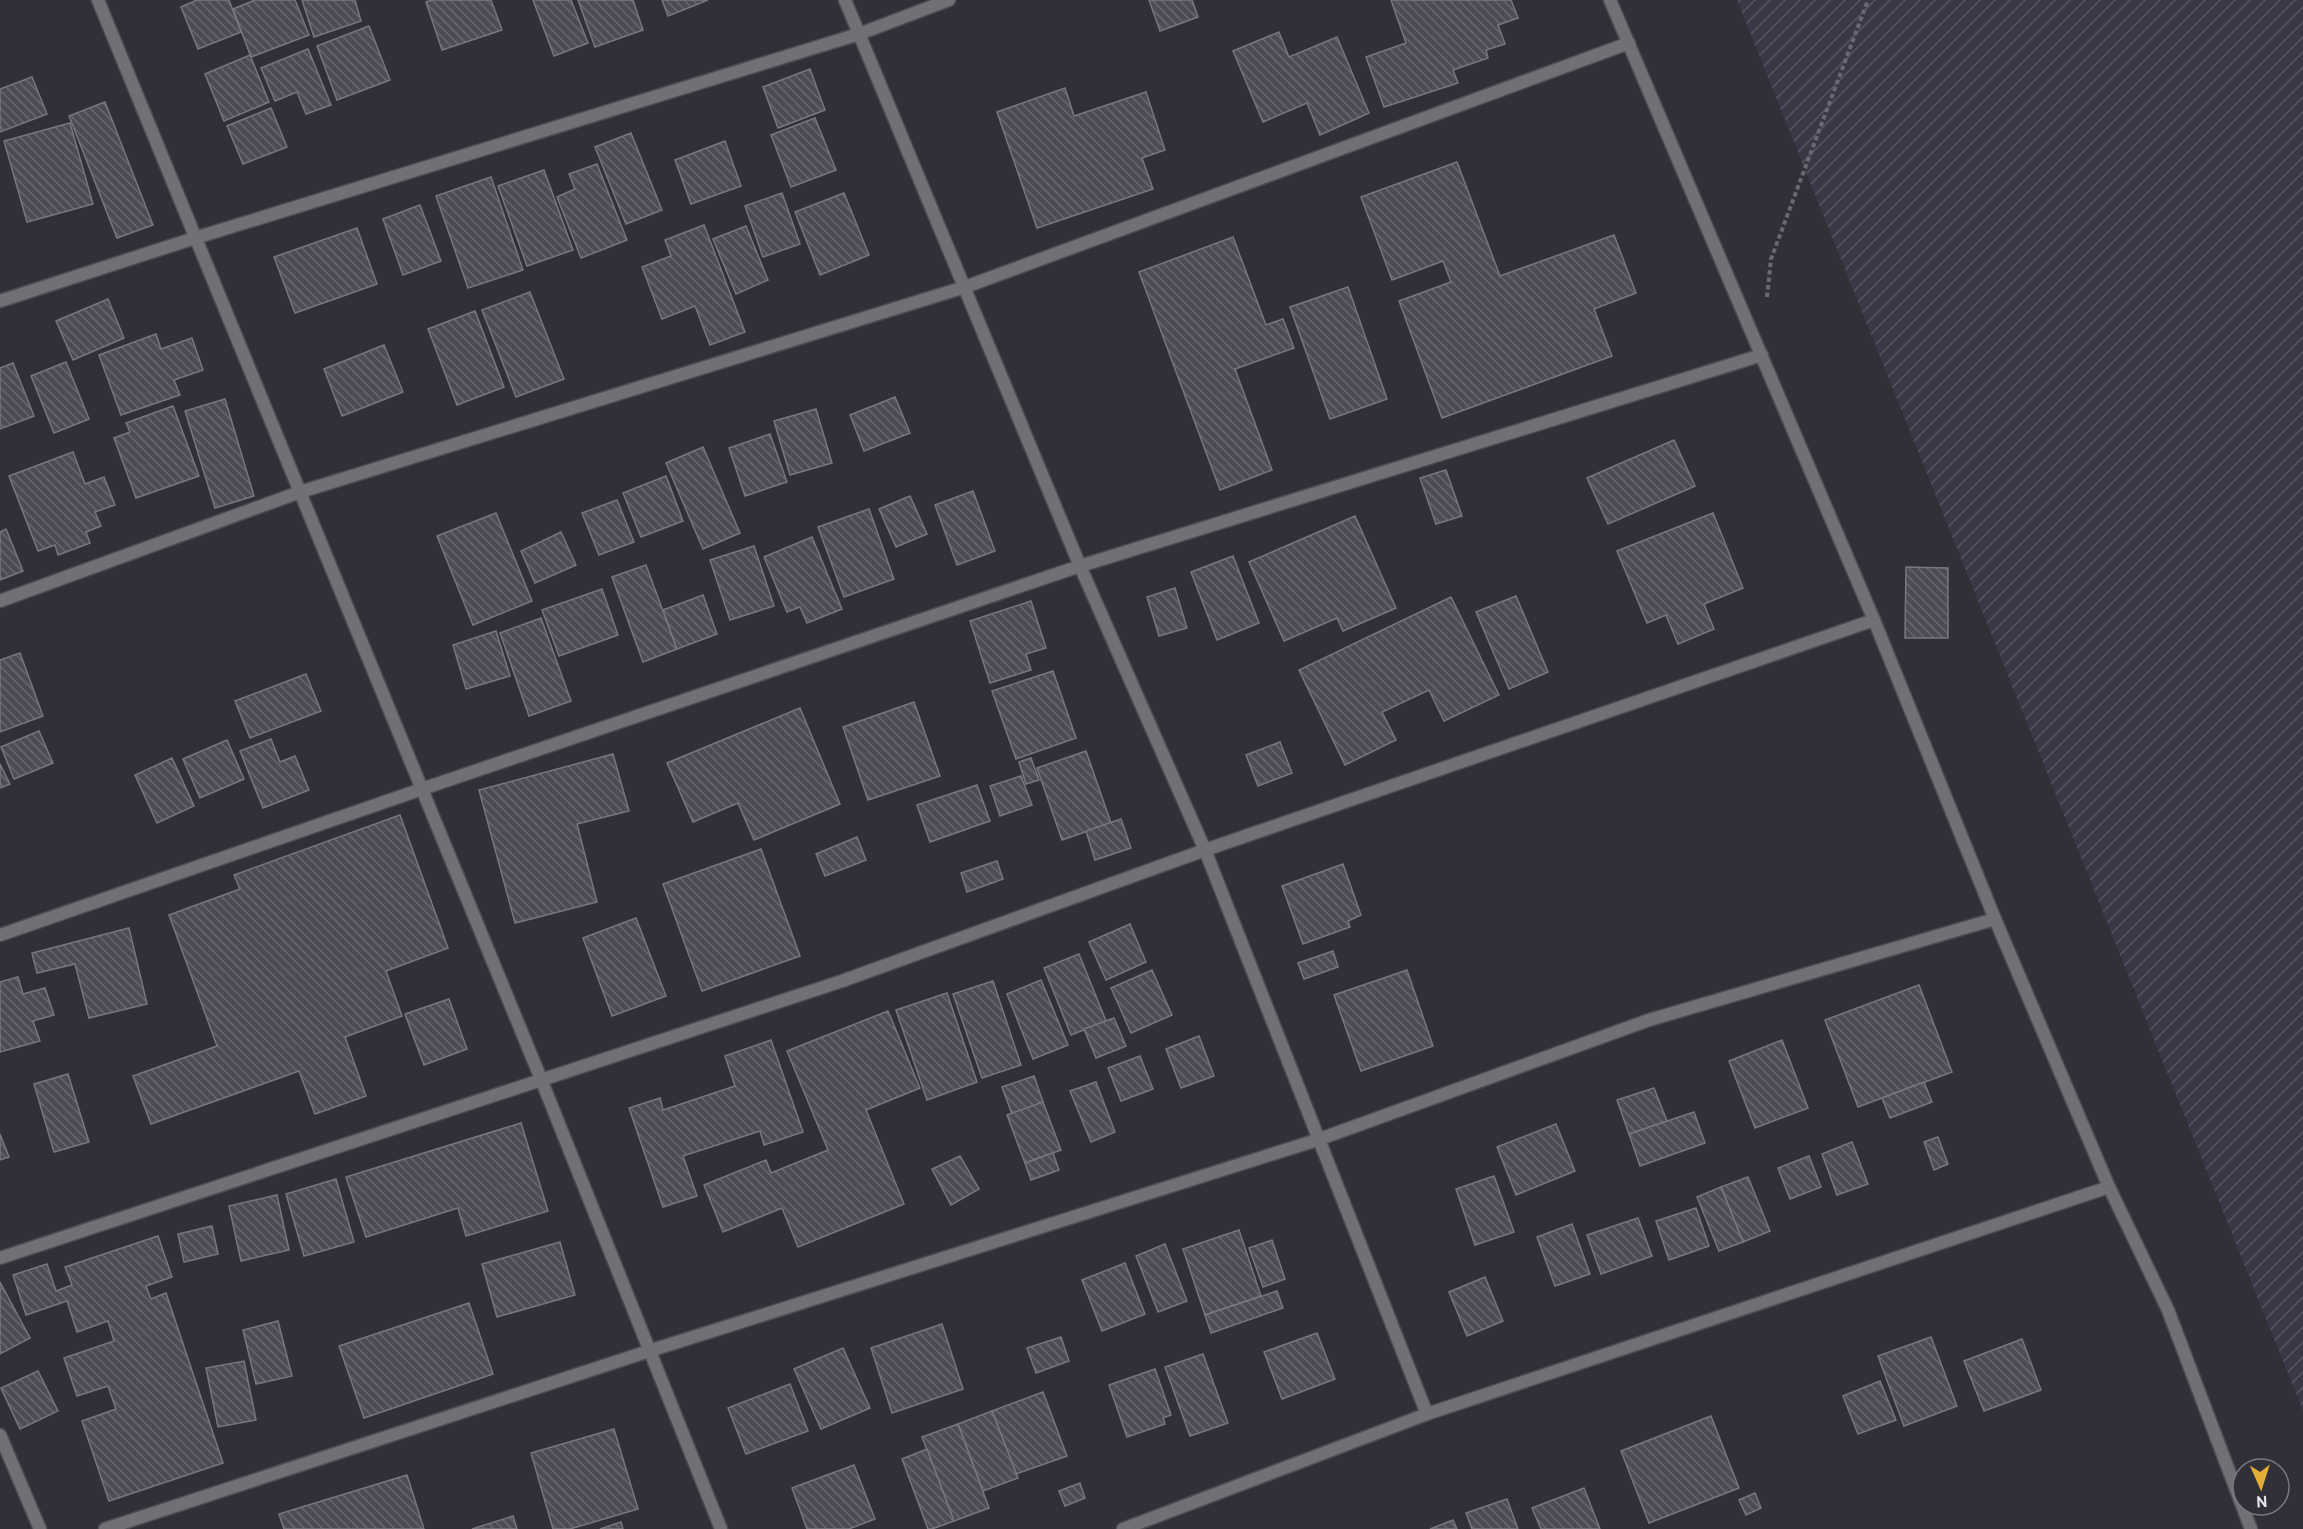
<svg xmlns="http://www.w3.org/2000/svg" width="2303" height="1529" font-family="Overpass,sans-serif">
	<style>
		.industrial { fill: url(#industrial-furrows) }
		.building { fill: url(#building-back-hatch); stroke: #787781; stroke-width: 1.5 }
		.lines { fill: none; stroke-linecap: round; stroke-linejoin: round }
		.street-casing { stroke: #4e4d55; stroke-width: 15 }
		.path { stroke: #6a6971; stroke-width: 4; stroke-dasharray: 4.5 3; stroke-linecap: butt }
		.street { stroke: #717175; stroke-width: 12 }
	</style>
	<defs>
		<pattern id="industrial-furrows" width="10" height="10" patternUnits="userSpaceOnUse" patternTransform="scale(1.5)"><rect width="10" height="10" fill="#3a3847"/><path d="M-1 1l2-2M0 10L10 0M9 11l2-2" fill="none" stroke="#565562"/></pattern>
		<pattern id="building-back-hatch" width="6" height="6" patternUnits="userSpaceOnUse" patternTransform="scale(1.5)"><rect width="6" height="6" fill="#4d4c55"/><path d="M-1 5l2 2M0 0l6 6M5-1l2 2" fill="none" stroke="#66666e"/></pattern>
	</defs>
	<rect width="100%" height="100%" fill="#313039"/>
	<path class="industrial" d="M1737,0H2303V1411Z"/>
	<g class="building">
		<path d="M197,0H229L241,32L198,49L181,7Z"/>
		<path d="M255,0H295L309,35L251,57L233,9Z"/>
		<path d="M302,0H355L361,21L314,37Z"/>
		<path d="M432,0H491L502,30L442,50L426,2Z"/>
		<path d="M533,0H571L588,43L554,56Z"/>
		<path d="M578,0H633L643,30L595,47Z"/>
		<path d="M662,0H708L668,16Z"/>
		<path d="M1149,0H1192L1198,17L1160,31Z"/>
		<path d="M1391,0H1511L1518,18L1498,25L1505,44L1486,50L1488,58L1453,70L1458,83L1384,107L1366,57L1406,43Z"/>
		<path d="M369,26L390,80L337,100L317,46Z"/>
		<path d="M1279,32L1289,57L1337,37L1369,113L1320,135L1307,103L1263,122L1233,51Z"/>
		<path d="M308,49L331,105L306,114L297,92L275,101L261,68Z"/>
		<path d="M250,55L269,102L224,121L205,74Z"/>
		<path d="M810,69L825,110L778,128L763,87Z"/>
		<path d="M32,77L47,114L0,132V89Z"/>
		<path d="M1065,88L1074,116L1146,92L1165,150L1142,158L1153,189L1037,228L997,112Z"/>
		<path d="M105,102L153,225L117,238L69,116Z"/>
		<path d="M271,108L287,147L243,164L227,126Z"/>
		<path d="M815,118L836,170L791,187L771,135Z"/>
		<path d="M70,123L93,204L27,222L4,141Z"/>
		<path d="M631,133L662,210L626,224L595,147Z"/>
		<path d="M725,141L741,186L691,204L675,160Z"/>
		<path d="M1457,162L1500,276L1614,235L1636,293L1594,309L1612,356L1442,418L1399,301L1451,282L1443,261L1392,280L1361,197Z"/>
		<path d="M597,164L627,240L581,258L557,197L575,189L569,174Z"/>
		<path d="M544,170L573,250L527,266L498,186Z"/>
		<path d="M491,177L523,270L468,288L436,196Z"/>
		<path d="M782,193L800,244L763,257L745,206Z"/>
		<path d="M844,193L869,255L820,275L795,212Z"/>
		<path d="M420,205L441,261L403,275L383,219Z"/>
		<path d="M704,225L745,332L710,345L695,306L662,319L642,267L671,256L665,240Z"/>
		<path d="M746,226L768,280L736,294L713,239Z"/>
		<path d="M357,228L377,284L295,313L274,257Z"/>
		<path d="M1233,237L1266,325L1283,319L1294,348L1235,369L1272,470L1220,490L1139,272Z"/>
		<path d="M1348,287L1387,399L1330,419L1290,307Z"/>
		<path d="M530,292L564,379L516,397L482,310Z"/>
		<path d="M108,299L124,338L73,360L56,321Z"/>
		<path d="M475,311L504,387L457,405L428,329Z"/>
		<path d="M156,334L161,349L192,338L203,370L174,380L180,395L121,415L99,355Z"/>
		<path d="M384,345L403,392L342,416L324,369Z"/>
		<path d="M66,362L89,419L54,433L31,376Z"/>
		<path d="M13,363L34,416L0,429V368Z"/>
		<path d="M895,397L910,433L864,451L850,415Z"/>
		<path d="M225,399L254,496L215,508L185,411Z"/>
		<path d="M173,406L199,476L136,498L114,438L130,432L126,423Z"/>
		<path d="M816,409L832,463L790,475L774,421Z"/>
		<path d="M770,434L787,482L745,496L729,448Z"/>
		<path d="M1674,440L1695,486L1608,524L1587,478Z"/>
		<path d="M703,447L740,533L703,549L666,463Z"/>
		<path d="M73,452L85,484L104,477L115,505L95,512L101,526L86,532L90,543L58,555L55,545L38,551L9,476Z"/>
		<path d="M1446,470L1462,516L1436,524L1420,478Z"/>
		<path d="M666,476L683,521L641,537L623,493Z"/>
		<path d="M973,491L995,551L957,565L935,505Z"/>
		<path d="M910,496L927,534L896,547L879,509Z"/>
		<path d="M617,500L634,542L599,555L582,513Z"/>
		<path d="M869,509L894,579L844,597L818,527Z"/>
		<path d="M496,513L532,601L473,625L437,536Z"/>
		<path d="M1713,513L1743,588L1704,604L1714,629L1678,644L1666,615L1647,623L1617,551Z"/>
		<path d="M1355,516L1396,608L1343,631L1337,618L1284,641L1249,562Z"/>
		<path d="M6,529L23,571L0,580V532Z"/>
		<path d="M561,532L576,565L535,583L521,551Z"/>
		<path d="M812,537L842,609L807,623L800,607L787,612L764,557Z"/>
		<path d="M754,546L774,606L730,620L710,560Z"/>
		<path d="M1233,556L1259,623L1217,640L1191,572Z"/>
		<path d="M646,565L677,649L643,662L612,577Z"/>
		<path d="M1906,567L1948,568V638H1905Z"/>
		<path d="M1175,588L1187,628L1159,636L1147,597Z"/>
		<path d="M602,589L618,635L559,656L542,610Z"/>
		<path d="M703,595L717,634L677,649L663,610Z"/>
		<path d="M1516,596L1548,672L1509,689L1476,612Z"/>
		<path d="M1451,597L1499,695L1444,721L1429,690L1382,712L1396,740L1345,765L1299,670Z"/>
		<path d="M1031,601L1046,648L1026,654L1031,670L990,683L970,621Z"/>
		<path d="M541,618L571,701L529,716L500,633Z"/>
		<path d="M496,631L510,676L466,689L453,645Z"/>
		<path d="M20,653L43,716L0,732V660Z"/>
		<path d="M1053,671L1076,738L1016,759L992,691Z"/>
		<path d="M306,674L321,711L250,738L235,701Z"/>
		<path d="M914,702L940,776L868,800L843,727Z"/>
		<path d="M800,708L840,804L754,840L738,803L693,822L667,763Z"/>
		<path d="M39,731L53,763L14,779L1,747Z"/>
		<path d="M271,739L280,762L295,756L309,790L263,808L240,751Z"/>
		<path d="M227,740L244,779L200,798L183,759Z"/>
		<path d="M1280,742L1292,773L1258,786L1246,755Z"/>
		<path d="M1086,751L1111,823L1062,840L1037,768Z"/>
		<path d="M613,754L629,811L577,824L597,902L515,923L479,790Z"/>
		<path d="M172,758L194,806L157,823L135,775Z"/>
		<path d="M1031,758L1039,780L1026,784L1019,762Z"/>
		<path d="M0,764L10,784L0,788Z"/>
		<path d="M1021,776L1032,805L1000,816L990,786Z"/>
		<path d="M977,785L990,821L930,842L917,805Z"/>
		<path d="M400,815L448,948L386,971L402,1016L345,1037L366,1096L315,1114L299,1071L151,1124L133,1076L217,1046L169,915L240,889L234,875Z"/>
		<path d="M1121,819L1131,848L1095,860L1086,831Z"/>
		<path d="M857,837L866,860L825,876L816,854Z"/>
		<path d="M761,849L800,956L702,991L663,884Z"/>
		<path d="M997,861L1003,879L967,892L961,873Z"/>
		<path d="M1343,864L1361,915L1348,921L1350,927L1303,944L1282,886Z"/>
		<path d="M636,918L666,996L612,1016L583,938Z"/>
		<path d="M1130,924L1146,962L1106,980L1089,942Z"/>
		<path d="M129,928L147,1004L89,1018L75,964L37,973L32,953Z"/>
		<path d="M1333,951L1338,967L1304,979L1298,963Z"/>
		<path d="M1079,954L1106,1021L1071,1035L1044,968Z"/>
		<path d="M1152,970L1172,1015L1131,1033L1111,988Z"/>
		<path d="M1407,970L1433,1046L1361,1071L1334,995Z"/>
		<path d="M18,977L23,994L45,988L54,1015L33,1021L40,1041L0,1052V982Z"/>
		<path d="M1041,980L1068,1045L1033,1059L1007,994Z"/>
		<path d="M993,981L1021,1065L982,1078L953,994Z"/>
		<path d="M1919,985L1952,1072L1858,1107L1825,1020Z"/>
		<path d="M947,993L977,1082L927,1100L896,1010Z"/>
		<path d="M449,999L467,1049L424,1065L405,1014Z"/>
		<path d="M888,1011L920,1088L866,1110L904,1204L798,1247L782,1208L723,1232L704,1185L766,1160L771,1173L828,1150L787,1051Z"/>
		<path d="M1114,1018L1126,1046L1096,1058L1084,1029Z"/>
		<path d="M1199,1036L1214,1076L1181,1088L1166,1049Z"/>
		<path d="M771,1040L803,1132L764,1145L760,1131L683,1156L697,1196L663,1207L629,1108L660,1098L663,1110L735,1086L725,1056Z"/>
		<path d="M1782,1040L1808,1108L1755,1128L1729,1061Z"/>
		<path d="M1140,1056L1153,1089L1121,1101L1108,1068Z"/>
		<path d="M68,1074L89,1142L54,1152L34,1084Z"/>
		<path d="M1034,1076L1043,1102L1012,1114L1002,1087Z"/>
		<path d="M1096,1082L1115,1132L1091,1142L1070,1091Z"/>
		<path d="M1924,1082L1932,1102L1890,1118L1882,1098Z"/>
		<path d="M1654,1088L1667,1121L1629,1134L1617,1100Z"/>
		<path d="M1043,1102L1061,1150L1025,1163L1007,1115Z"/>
		<path d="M1694,1112L1705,1143L1640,1166L1629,1134Z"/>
		<path d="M521,1123L548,1211L466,1236L458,1208L366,1237L346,1177Z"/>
		<path d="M1556,1124L1575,1171L1516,1195L1497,1147Z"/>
		<path d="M0,1134L9,1157L0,1160Z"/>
		<path d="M1938,1137L1948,1164L1934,1170L1924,1142Z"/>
		<path d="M1852,1142L1868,1184L1837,1195L1822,1154Z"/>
		<path d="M1053,1153L1059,1170L1031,1180L1025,1163Z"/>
		<path d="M960,1156L979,1189L951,1205L932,1169Z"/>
		<path d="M1809,1156L1821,1187L1790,1199L1778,1168Z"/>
		<path d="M1494,1176L1514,1232L1475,1245L1456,1189Z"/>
		<path d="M1748,1177L1770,1231L1743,1242L1721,1187Z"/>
		<path d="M336,1179L354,1242L304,1256L286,1194Z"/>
		<path d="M1721,1187L1743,1242L1719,1251L1697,1197Z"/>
		<path d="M277,1195L289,1250L241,1261L229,1206Z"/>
		<path d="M1696,1208L1709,1246L1669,1260L1656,1221Z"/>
		<path d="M1638,1218L1652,1256L1601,1274L1587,1235Z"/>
		<path d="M1572,1224L1590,1274L1555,1286L1537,1237Z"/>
		<path d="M212,1226L218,1254L184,1262L178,1234Z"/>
		<path d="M1239,1230L1261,1296L1205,1315L1183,1249Z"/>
		<path d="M158,1236L172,1277L146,1286L151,1299L166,1293L223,1463L109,1501L82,1421L116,1409L108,1386L77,1396L64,1358L114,1341L108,1321L77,1332L67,1301L26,1315L13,1275L47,1264L56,1291L72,1285L65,1267Z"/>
		<path d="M1272,1240L1285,1279L1263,1287L1249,1248Z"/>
		<path d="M560,1242L575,1295L497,1317L482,1264Z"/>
		<path d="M1165,1244L1187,1301L1158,1312L1136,1256Z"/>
		<path d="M1125,1263L1145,1314L1102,1331L1082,1280Z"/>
		<path d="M1485,1277L1503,1321L1467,1336L1449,1292Z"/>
		<path d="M0,1282L30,1338L0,1354Z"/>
		<path d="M1277,1291L1283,1308L1211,1333L1205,1315Z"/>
		<path d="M469,1303L493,1374L364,1418L339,1346Z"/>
		<path d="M278,1321L292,1376L256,1384L243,1330Z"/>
		<path d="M942,1324L963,1389L892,1413L871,1348Z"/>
		<path d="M1317,1333L1335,1379L1282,1399L1264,1352Z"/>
		<path d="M1061,1337L1069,1361L1036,1373L1027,1348Z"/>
		<path d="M1931,1337L1957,1406L1904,1426L1878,1356Z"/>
		<path d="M2022,1339L2041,1390L1984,1411L1964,1361Z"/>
		<path d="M843,1348L870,1408L821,1429L794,1369Z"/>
		<path d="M1203,1354L1228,1423L1190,1436L1165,1367Z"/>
		<path d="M244,1361L256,1420L218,1427L206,1368Z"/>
		<path d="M1155,1369L1171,1415L1163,1418L1165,1424L1127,1437L1109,1385Z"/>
		<path d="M38,1371L58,1411L20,1429L1,1388Z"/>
		<path d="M1880,1381L1896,1420L1858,1434L1843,1396Z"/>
		<path d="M790,1384L808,1431L746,1454L728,1408Z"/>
		<path d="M1043,1392L1067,1456L1016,1474L992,1411Z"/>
		<path d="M992,1411L1018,1478L983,1491L958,1424Z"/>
		<path d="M1711,1416L1739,1488L1649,1523L1621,1451Z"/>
		<path d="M958,1424L989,1508L954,1521L922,1437Z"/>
		<path d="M614,1429L638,1509L570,1529H553L531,1453Z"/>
		<path d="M927,1449L954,1521L932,1529H928L902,1459Z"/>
		<path d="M854,1465L875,1519L849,1529H807L792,1488Z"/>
		<path d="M407,1475L424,1529H284L279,1514Z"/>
		<path d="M1080,1483L1085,1498L1065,1506L1059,1491Z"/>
		<path d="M1584,1488L1600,1529H1541L1532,1508Z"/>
		<path d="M1755,1493L1761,1508L1746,1515L1739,1500Z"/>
		<path d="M1507,1499L1518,1529H1472L1466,1513Z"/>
		<path d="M513,1516L517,1529H472Z"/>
		<path d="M1453,1520L1457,1529H1430Z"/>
		<path d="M621,1522L623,1529H600Z"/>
	</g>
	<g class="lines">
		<defs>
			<g id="street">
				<path d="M98,0L541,1079L721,1529"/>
				<path d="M845,0L1080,566L1205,850L1427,1414"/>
				<path d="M1610,0L1874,620L1995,919L2109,1187L2168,1310L2251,1529"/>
				<path d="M0,301L195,238L859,34L949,0"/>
				<path d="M0,601L300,492L965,287L1629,43"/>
				<path d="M0,935L422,789L1080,566L1762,355"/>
				<path d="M0,1258L842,981L1205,850L1874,620"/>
				<path d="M0,1435L40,1529"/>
				<path d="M105,1529L649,1351L1317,1140L1649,1020L1995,919"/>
				<path d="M1123,1529L1427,1414L2109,1187"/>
			</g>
		</defs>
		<use href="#street" class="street-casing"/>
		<path class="path" d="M1767,297L1771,259L1868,0"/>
		<use href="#street" class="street"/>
	</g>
	<g transform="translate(2261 1487) rotate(177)"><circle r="28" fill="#313039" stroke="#797880" stroke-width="1.5"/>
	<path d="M0-4.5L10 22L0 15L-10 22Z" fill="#e4ad35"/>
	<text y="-9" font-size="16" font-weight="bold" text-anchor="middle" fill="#e5e4ea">N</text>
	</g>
</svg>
